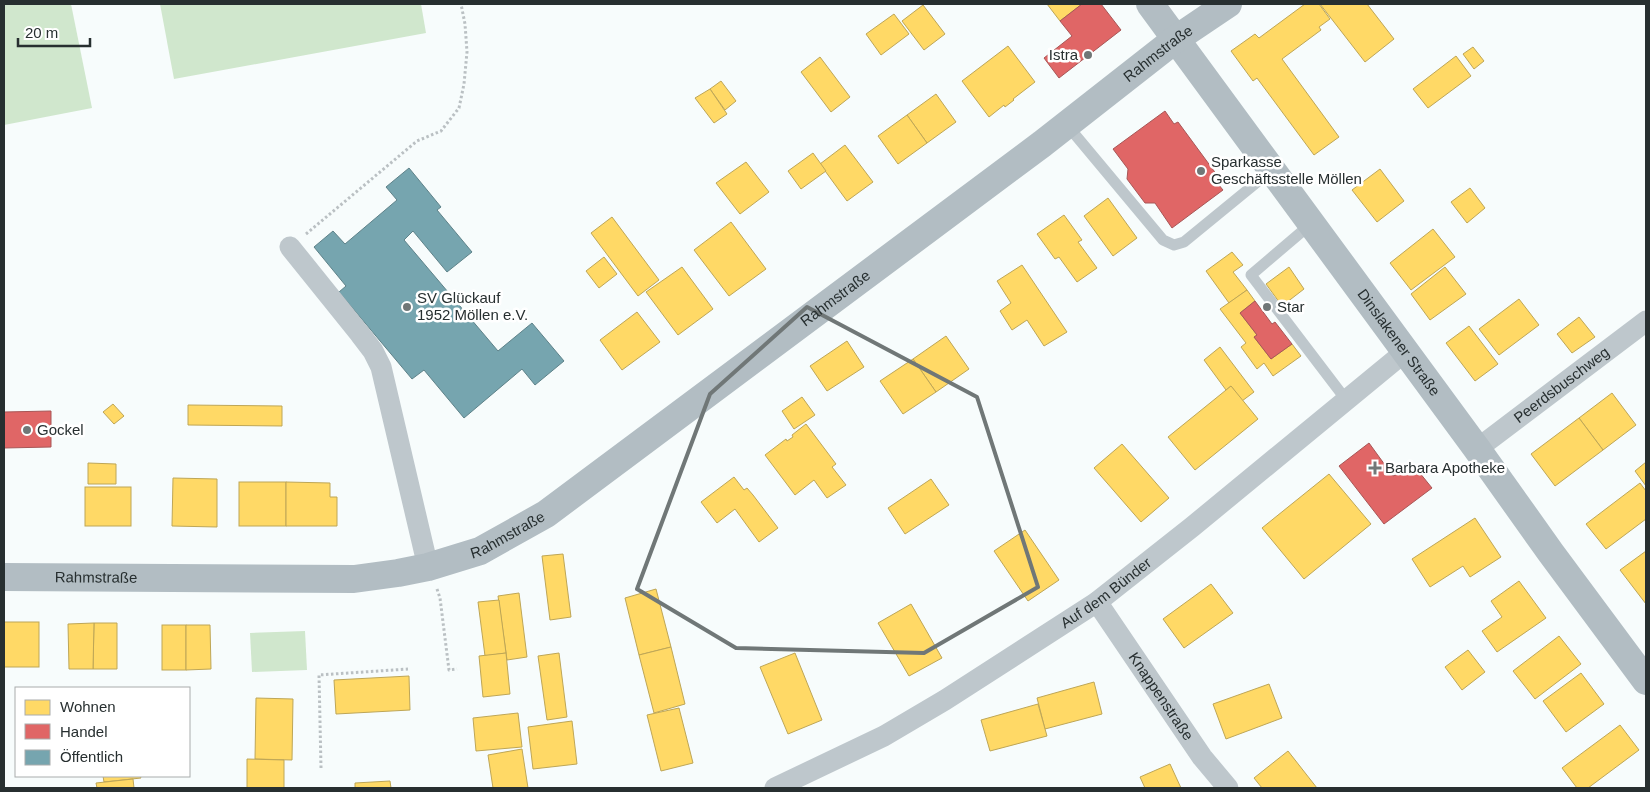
<svg xmlns="http://www.w3.org/2000/svg" width="1650" height="792" font-family="Arial,sans-serif">
	<style>
		.green { fill: #d0e7cd }
		.homes { fill: #ffd966; stroke: #bea656 }
		.shops { fill: #e06666; stroke: #a85656 }
		.public { fill: #76a5af; stroke: #5e8289 }
		.lines { fill: none; stroke-linecap: round; stroke-linejoin: round }
		.path { stroke: #bac0c3; stroke-width: 3; stroke-dasharray: 2.5 2.5; stroke-linecap: butt }
		.lane { stroke: #bec7cc; stroke-width: 11 }
		.street { stroke: #bec7cc; stroke-width: 21 }
		.secondary { stroke: #b2bdc3; stroke-width: 28 }
		.marked { fill: none; stroke: #707777; stroke-width: 4; stroke-linejoin: round }
		.poi-dot { fill: #707777; stroke: #fff; stroke-width: 2 }
		.labels { text-anchor: middle; stroke-width: 5; stroke-linejoin: round; paint-order: stroke }
		.street-label { font-size: 15px; fill: #272f30; stroke: #fff }
		.poi-label { font-size: 15px; fill: #272f30; stroke: #fff; text-anchor: start }
	</style>
	<rect width="100%" height="100%" fill="#f7fcfc"/>
	<g class="green">
		<path d="M4,4H71L92,108L4,125Z"/>
		<path d="M160,4H421L426,33L174,79Z"/>
		<path d="M305,631L307,670L252,672L250,633Z"/>
	</g>
	<g class="homes">
		<path d="M1047,4H1082L1060,21Z"/>
		<path d="M1305,4H1319L1330,19L1319,27L1321,30L1282,59L1339,137L1314,155L1257,78L1253,81L1231,51L1255,34L1259,38Z"/>
		<path d="M1320,4H1367L1394,39L1365,62Z"/>
		<path d="M923,5L945,34L924,50L902,21Z"/>
		<path d="M894,14L909,34L881,55L866,34Z"/>
		<path d="M1008,46L1035,82L1013,99L1014,100L1005,107L1004,105L989,117L962,81Z"/>
		<path d="M1473,47L1484,61L1474,69L1463,54Z"/>
		<path d="M1456,56L1471,76L1428,108L1413,89Z"/>
		<path d="M820,57L850,97L831,112L801,72Z"/>
		<path d="M721,81L736,101L725,110L710,89Z"/>
		<path d="M710,89L727,114L714,123L695,98Z"/>
		<path d="M936,94L956,122L927,143L907,115Z"/>
		<path d="M907,115L927,143L898,164L878,136Z"/>
		<path d="M845,145L873,182L847,201L820,164Z"/>
		<path d="M813,153L826,171L801,189L788,171Z"/>
		<path d="M746,162L769,192L740,214L716,183Z"/>
		<path d="M1380,169L1404,201L1377,222L1352,190Z"/>
		<path d="M1470,188L1485,208L1467,223L1451,202Z"/>
		<path d="M1108,198L1137,238L1113,256L1084,216Z"/>
		<path d="M1064,215L1082,240L1078,242L1097,268L1077,282L1059,257L1055,259L1037,234Z"/>
		<path d="M612,217L659,280L638,296L591,233Z"/>
		<path d="M731,222L766,269L729,296L694,250Z"/>
		<path d="M1433,229L1455,257L1411,290L1390,263Z"/>
		<path d="M1232,252L1243,265L1233,272L1247,290L1229,303L1206,271Z"/>
		<path d="M604,257L617,274L599,288L586,271Z"/>
		<path d="M1022,265L1067,332L1044,346L1027,320L1012,330L1000,311L1011,303L997,281Z"/>
		<path d="M682,267L713,309L678,335L646,292Z"/>
		<path d="M1289,267L1304,289L1282,306L1266,284Z"/>
		<path d="M1445,267L1466,294L1430,320L1411,294Z"/>
		<path d="M1247,290L1255,301L1240,313L1257,335L1254,337L1271,359L1292,344L1301,356L1273,376L1264,363L1257,369L1241,347L1246,343L1220,309Z"/>
		<path d="M1519,299L1539,325L1499,355L1479,329Z"/>
		<path d="M637,312L660,342L622,370L600,340Z"/>
		<path d="M1579,317L1595,337L1572,353L1557,334Z"/>
		<path d="M1469,326L1498,364L1475,381L1446,343Z"/>
		<path d="M946,336L969,369L936,392L913,359Z"/>
		<path d="M847,341L864,367L827,391L810,366Z"/>
		<path d="M1220,347L1254,392L1242,401L1231,386L1226,390L1204,360Z"/>
		<path d="M913,359L936,392L903,414L880,381Z"/>
		<path d="M1231,386L1258,419L1195,470L1168,437Z"/>
		<path d="M1612,393L1636,425L1603,450L1579,418Z"/>
		<path d="M802,397L815,415L794,429L782,411Z"/>
		<path d="M113,404L124,416L114,424L103,412Z"/>
		<path d="M188,405L282,406V426L188,425Z"/>
		<path d="M1579,418L1603,450L1555,486L1531,454Z"/>
		<path d="M806,424L836,464L832,467L846,485L827,498L814,480L795,495L765,455L786,439L787,441L793,437L792,435Z"/>
		<path d="M1122,444L1169,498L1141,522L1094,468Z"/>
		<path d="M1646,462V486L1635,471Z"/>
		<path d="M88,463L116,464V484H88Z"/>
		<path d="M1329,474L1371,524L1304,579L1262,528Z"/>
		<path d="M734,477L744,490L747,488L753,495L778,528L759,542L735,509L717,523L701,502Z"/>
		<path d="M173,478L217,479V527L172,526Z"/>
		<path d="M931,479L949,505L905,534L888,508Z"/>
		<rect x="239" y="482" width="47" height="44"/>
		<path d="M286,482L330,483V497H337V526H286Z"/>
		<path d="M1640,483L1646,491V519L1606,549L1586,524Z"/>
		<rect x="85" y="487" width="46" height="39"/>
		<path d="M1475,518L1501,557L1470,577L1463,566L1430,587L1412,559Z"/>
		<path d="M1025,530L1059,580L1028,601L994,551Z"/>
		<path d="M1646,551V604L1620,570Z"/>
		<path d="M563,554L571,617L550,620L542,556Z"/>
		<path d="M1519,581L1546,618L1497,652L1482,631L1502,617L1491,601Z"/>
		<path d="M1211,584L1233,613L1184,648L1163,619Z"/>
		<path d="M656,589L671,647L639,655L625,598Z"/>
		<path d="M519,593L527,657L507,660L498,596Z"/>
		<path d="M499,600L506,653L485,656L478,602Z"/>
		<path d="M911,604L942,658L909,676L878,623Z"/>
		<rect x="4" y="622" width="35" height="45"/>
		<path d="M94,623H117V669H93Z"/>
		<path d="M94,623L93,669H69L68,624Z"/>
		<rect x="162" y="625" width="24" height="45"/>
		<path d="M186,625H210L211,669L186,670Z"/>
		<path d="M1559,636L1581,664L1535,699L1513,671Z"/>
		<path d="M671,647L685,704L654,713L639,655Z"/>
		<path d="M1468,650L1485,672L1462,690L1445,667Z"/>
		<path d="M506,653L510,694L483,697L479,656Z"/>
		<path d="M559,653L567,717L547,720L538,656Z"/>
		<path d="M795,653L822,720L788,734L760,667Z"/>
		<path d="M1581,673L1604,704L1566,732L1543,701Z"/>
		<path d="M409,676L410,710L336,714L334,680Z"/>
		<path d="M1094,682L1102,714L1045,729L1037,698Z"/>
		<path d="M1269,684L1282,718L1226,739L1213,704Z"/>
		<path d="M256,698L293,699L292,760L255,759Z"/>
		<path d="M1038,704L1047,736L990,751L981,720Z"/>
		<path d="M679,708L693,763L661,771L647,715Z"/>
		<path d="M518,713L522,747L476,751L473,718Z"/>
		<path d="M572,721L577,764L533,769L528,727Z"/>
		<path d="M1620,725L1639,750L1588,788H1577L1562,768Z"/>
		<path d="M522,749L528,788H493L488,755Z"/>
		<path d="M1288,751L1317,788H1262L1254,778Z"/>
		<path d="M247,759L284,760V788H247Z"/>
		<path d="M1170,764L1181,788H1145L1140,777Z"/>
		<path d="M103,776H140L141,778L104,782Z"/>
		<path d="M133,779L134,788H97L96,783Z"/>
		<path d="M390,781L391,788H355V783Z"/>
	</g>
	<g class="shops">
		<path d="M1082,4H1101L1121,30L1059,78L1044,58L1072,36L1060,21Z"/>
		<path d="M1165,111L1174,124L1178,122L1217,175L1213,178L1223,190L1172,228L1155,203H1145L1127,179L1128,169L1113,149Z"/>
		<path d="M1255,301L1272,324L1275,322L1292,344L1271,359L1254,337L1257,335L1240,313Z"/>
		<path d="M51,411V447L4,448V412Z"/>
		<path d="M1369,443L1393,476L1415,467L1432,488L1384,524L1339,466Z"/>
	</g>
	<path class="public" d="M409,168L441,207L437,210L472,252L447,272L413,231L404,240L498,351L532,323L564,361L535,385L522,369L464,418L424,370L412,379L339,292L346,286L314,247L333,231L345,244L397,200L386,187Z"/>
	<g class="lines">
		<g class="path">
			<path d="M306,234L417,141L441,131L459,108L464,84L467,52L465,24L461,4"/>
			<path d="M437,589L440,598L449,670L457,669"/>
			<path d="M321,768L319,675L408,669"/>
		</g>
		<g class="lane">
			<path d="M1067,125L1163,240L1174,245L1184,242L1272,170"/>
			<path d="M1312,223L1251,275L1347,401"/>
		</g>
		<g class="street">
			<path d="M290,247L360,334L373,351L381,367L428,567"/>
			<path id="s1" d="M1477,449L1646,321"/>
			<path id="s2" d="M1097,602L1202,757L1228,788"/>
			<path id="s3" d="M775,788L884,736L945,700L1097,602L1192,527L1406,351"/>
		</g>
		<g class="secondary">
			<path id="s4" d="M1150,4L1477,449L1551,553L1646,681"/>
			<path id="s5" d="M4,577L354,579L398,573L428,567L480,551L546,514L1042,144L1176,39L1228,4"/>
		</g>
	</g>
	<path class="marked" d="M807,307L977,397L1038,587L924,653L736,648L637,589L710,394Z"/>
	<g class="poi-dot">
		<circle cx="1088" cy="55" r="5"/>
		<circle cx="1201" cy="171" r="5"/>
		<circle cx="407" cy="307" r="5"/>
		<circle cx="1267" cy="307" r="5"/>
		<circle cx="27" cy="430" r="5"/>
		<path d="M1372.5 460.5h5v5h5v5h-5v5h-5v-5h-5v-5h5z"/>
	</g>
	<g class="labels">
		<g class="street-label">
			<text dy="5" stroke="none"><textPath href="#s5" startOffset="1321">Rahmstraße</textPath></text>
			<text dy="5" stroke="none"><textPath href="#s5" startOffset="916">Rahmstraße</textPath></text>
			<text dy="5" stroke="none"><textPath href="#s4" startOffset="420">Dinslakener Straße</textPath></text>
			<text dy="5" stroke="none"><textPath href="#s1" startOffset="106">Peerdsbuschweg</textPath></text>
			<text dy="5" stroke="none"><textPath href="#s5" startOffset="511">Rahmstraße</textPath></text>
			<text dy="5" stroke="none"><textPath href="#s5" startOffset="92">Rahmstraße</textPath></text>
			<text dy="5" stroke="none"><textPath href="#s3" startOffset="385">Auf dem Bünder</textPath></text>
			<text dy="5" stroke="none"><textPath href="#s2" startOffset="114">Knappenstraße</textPath></text>
		</g>
		<g class="poi-label">
			<text x="1078" y="60" text-anchor="end">Istra</text>
			<text x="1211" y="167">Sparkasse<tspan x="1211" dy="17">Geschäftsstelle Möllen</tspan></text>
			<text x="417" y="303">SV Glückauf<tspan x="417" dy="17">1952 Möllen e.V.</tspan></text>
			<text x="1277" y="312">Star</text>
			<text x="37" y="435">Gockel</text>
			<text x="1385" y="473">Barbara Apotheke</text>
		</g>
	</g>
	<rect width="1650" height="792" fill="none" stroke="#272f30" stroke-width="10"/>
	<rect x="15" y="687" width="175" height="90" fill="#ffffff" stroke="#a9acac"/>
	<rect x="25" y="700" width="25" height="15" fill="#ffd966" stroke="#a9acac"/>
	<text x="60" y="712" font-size="15" fill="#272f30">Wohnen</text>
	<rect x="25" y="724" width="25" height="15" fill="#e06666" stroke="#a9acac"/>
	<text x="60" y="737" font-size="15" fill="#272f30">Handel</text>
	<rect x="25" y="750" width="25" height="15" fill="#76a5af" stroke="#a9acac"/>
	<text x="60" y="762" font-size="15" fill="#272f30">Öffentlich</text>
	<path d="M18 38v8h72v-8" fill="none" stroke="#272f30" stroke-width="2.5"/>
	<text x="25" y="38" font-size="15" fill="#272f30" stroke="#ffffff" stroke-width="4" paint-order="stroke">20 m</text>
</svg>
